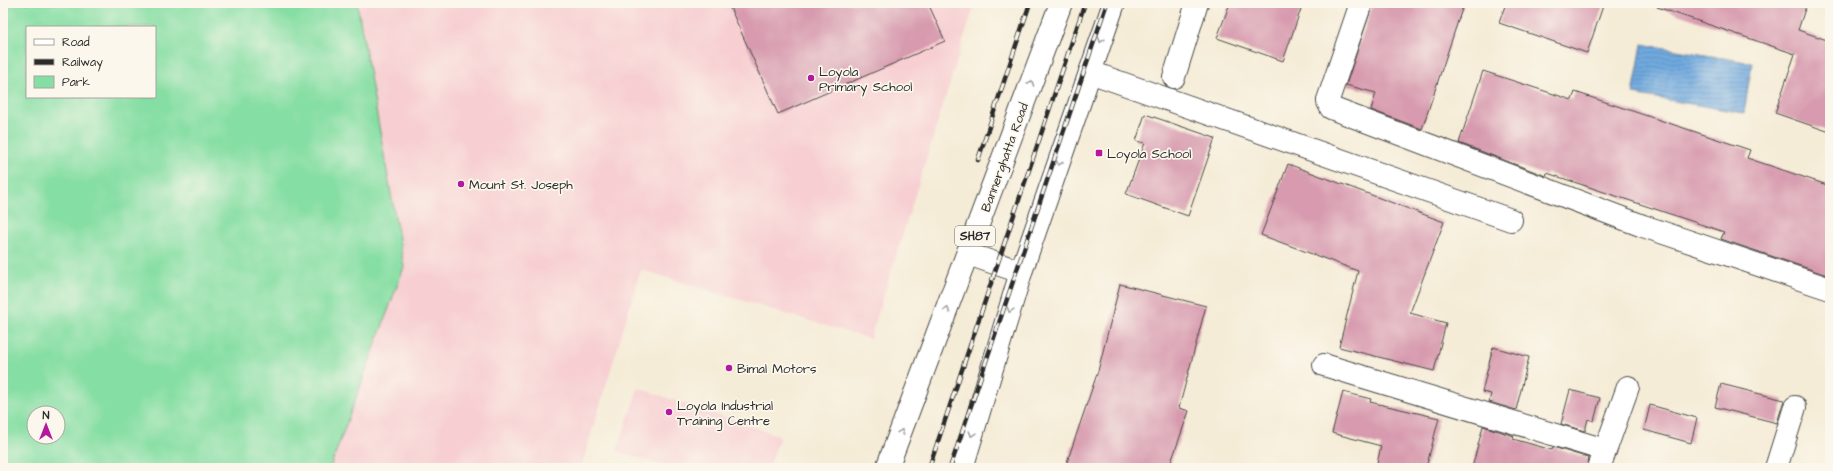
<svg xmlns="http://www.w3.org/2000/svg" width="1833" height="471" font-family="'Architects Daughter',sans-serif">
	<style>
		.built { fill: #f7cfd2; fill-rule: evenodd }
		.park { fill: #85dea3; stroke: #588467; fill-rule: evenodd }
		.water { fill: url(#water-rules); stroke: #4e6a86 }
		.building { fill: #d79aae }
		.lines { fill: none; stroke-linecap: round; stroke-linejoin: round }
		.minor-casing { stroke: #494845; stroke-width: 24 }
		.major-casing { stroke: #494845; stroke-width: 24 }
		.minor { stroke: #fff; stroke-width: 22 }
		.major { stroke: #fff; stroke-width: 22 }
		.rail-casing { stroke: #2b2b2b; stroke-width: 4.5 }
		.rail { stroke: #fbf7ec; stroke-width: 3; stroke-dasharray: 9; stroke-linecap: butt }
		.oneway { stroke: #a0a0a0 }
		.poi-dot { fill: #b5179e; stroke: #fbf7ec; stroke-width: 1.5 }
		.labels { text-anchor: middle; stroke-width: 3.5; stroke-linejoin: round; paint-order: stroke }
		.shield { fill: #fbf7ec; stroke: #696865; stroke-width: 1 }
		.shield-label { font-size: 12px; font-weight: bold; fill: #2b2b2b }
		.poi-label { font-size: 13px; fill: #2b2b2b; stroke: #fbf7ec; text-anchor: start }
		.street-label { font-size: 13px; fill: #2b2b2b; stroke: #fbf7ec }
	</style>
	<defs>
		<pattern id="water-rules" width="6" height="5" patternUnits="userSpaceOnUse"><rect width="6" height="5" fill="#71aae0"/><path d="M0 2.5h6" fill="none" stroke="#5d8bb6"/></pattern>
	</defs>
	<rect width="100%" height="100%" fill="#fbf7ec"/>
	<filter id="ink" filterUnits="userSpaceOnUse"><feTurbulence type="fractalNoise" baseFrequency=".025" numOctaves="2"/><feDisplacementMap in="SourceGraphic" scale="8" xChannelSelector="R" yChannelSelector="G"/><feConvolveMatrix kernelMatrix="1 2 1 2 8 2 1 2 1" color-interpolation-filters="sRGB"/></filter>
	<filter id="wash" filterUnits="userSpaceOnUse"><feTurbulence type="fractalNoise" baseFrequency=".012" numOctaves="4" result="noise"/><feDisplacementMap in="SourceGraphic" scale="16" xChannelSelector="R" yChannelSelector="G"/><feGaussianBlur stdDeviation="0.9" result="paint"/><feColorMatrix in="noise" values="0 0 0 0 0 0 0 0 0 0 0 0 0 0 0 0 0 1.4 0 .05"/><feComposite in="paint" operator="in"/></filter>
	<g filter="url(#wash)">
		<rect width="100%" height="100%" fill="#f5ecd7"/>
		<g class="built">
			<path d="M3,3H975L870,339L641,270L581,468H3ZM27,27H155V97H27ZM34,413H58V437H34Z"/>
			<path d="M638,388L780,436L769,468H669L617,451Z"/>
		</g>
		<path class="park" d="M3,3H357L404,267L330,468H3ZM27,27H155V97H27ZM34,413H58V437H34Z"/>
		<path class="water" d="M1642,44L1752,63L1744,113L1633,94Z"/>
		<g id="blocks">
			<g class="building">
				<path d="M728,3H928L945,41L778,114Z"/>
				<path d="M1230,3H1303L1283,61L1217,38Z"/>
				<path d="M1373,3H1464L1422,129L1371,110L1376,93L1346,85Z"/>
				<path d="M1506,3H1604L1587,53L1499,23Z"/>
				<path d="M1658,3H1807L1798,30L1830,41V132L1775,113L1795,54L1657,7Z"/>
				<path d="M1483,71L1572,100L1575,92L1750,150L1747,158L1830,186V276L1721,239L1724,232L1547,173L1546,176L1459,143Z"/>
				<path d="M1145,114L1215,138L1188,216L1126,194L1145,143L1136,141Z"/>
				<path d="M1288,164L1444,222L1410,313L1446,323L1434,371L1339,347L1358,271L1261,235Z"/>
				<path d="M1120,284L1206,306L1179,408L1189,411L1169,468H1065L1098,371Z"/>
				<path d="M1493,347L1529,357L1516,410L1489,402L1491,394L1482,392Z"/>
				<path d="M1721,384L1784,400L1777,423L1715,407Z"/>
				<path d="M1570,390L1600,398L1594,421L1588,419L1585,431L1561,424Z"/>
				<path d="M1343,392L1371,399L1370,402L1439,418L1426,468H1376L1381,446L1332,433Z"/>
				<path d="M1650,405L1697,418L1691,443L1644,430Z"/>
				<path d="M1483,426L1514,436L1513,439L1552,450L1553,447L1589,458L1587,468H1472Z"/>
			</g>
		</g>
	</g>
	<g filter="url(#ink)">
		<use href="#blocks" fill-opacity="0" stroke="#494845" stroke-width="1"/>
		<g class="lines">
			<defs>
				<g id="minor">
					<path d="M1361,3L1328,100V102L1331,108L1643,226L1830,289"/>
					<path d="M1090,72L1511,220"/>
					<path d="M1174,77L1197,3"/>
					<path d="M1324,365L1605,450"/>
					<path d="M1599,468L1628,387"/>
					<path d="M1776,468L1795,407"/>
				</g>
				<g id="major">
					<path d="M968,254L1021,272"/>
					<path d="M887,468L1061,3"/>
					<path d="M962,468L1021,272L1114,3"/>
				</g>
			</defs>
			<use href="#minor" class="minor-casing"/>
			<use href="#major" class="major-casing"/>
			<use href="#minor" class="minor"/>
			<use href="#major" class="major"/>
			<defs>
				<g id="rail">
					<path d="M978,160L1030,3"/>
					<path d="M929,468L1085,3"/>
					<path d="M950,468L1107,3"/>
				</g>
			</defs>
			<use href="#rail" class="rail-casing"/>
			<use href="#rail" class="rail"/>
		</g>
		<defs><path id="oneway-chevron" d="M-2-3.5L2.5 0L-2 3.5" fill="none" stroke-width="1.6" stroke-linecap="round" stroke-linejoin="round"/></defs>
		<g class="oneway">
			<use href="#oneway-chevron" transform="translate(1101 40) rotate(109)"/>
			<use href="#oneway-chevron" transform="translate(1031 83) rotate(-70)"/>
			<use href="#oneway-chevron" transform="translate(1059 163) rotate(109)"/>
			<use href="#oneway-chevron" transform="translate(947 310) rotate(-70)"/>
			<use href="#oneway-chevron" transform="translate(1010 310) rotate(106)"/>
			<use href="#oneway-chevron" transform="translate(901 432) rotate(-69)"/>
			<use href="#oneway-chevron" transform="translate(972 434) rotate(107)"/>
		</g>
	</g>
	<g class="poi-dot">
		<circle cx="811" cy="78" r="4"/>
		<rect x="1095" y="149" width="8" height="8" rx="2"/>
		<circle cx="461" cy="184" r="4"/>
		<circle cx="729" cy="368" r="4"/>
		<circle cx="669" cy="412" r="4"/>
	</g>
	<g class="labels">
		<rect class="shield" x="955" y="226" width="40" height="20" rx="3"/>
		<g class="shield-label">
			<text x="975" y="240">SH87</text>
		</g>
		<g class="poi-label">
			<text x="819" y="76">Loyola<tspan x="819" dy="15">Primary School</tspan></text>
			<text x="1107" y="158">Loyola School</text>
			<text x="469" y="189">Mount St. Joseph</text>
			<text x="737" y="373">Bimal Motors</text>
			<text x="677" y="410">Loyola Industrial<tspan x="677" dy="15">Training Centre</tspan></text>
		</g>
		<g class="street-label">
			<text transform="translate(1004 157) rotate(-70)" y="5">Bannerghatta Road</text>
		</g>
	</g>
	<rect width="1833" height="471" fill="none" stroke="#fbf7ec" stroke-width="16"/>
	<rect x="26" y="26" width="130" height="72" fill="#fbf7ec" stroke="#a8a59f"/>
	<rect x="34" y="39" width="20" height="6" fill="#ffffff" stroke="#a8a59f"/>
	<text x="62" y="46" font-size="12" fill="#2b2b2b">Road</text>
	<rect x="34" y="59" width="20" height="6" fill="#2b2b2b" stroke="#a8a59f"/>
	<text x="62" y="66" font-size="12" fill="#2b2b2b">Railway</text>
	<rect x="34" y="76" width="20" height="12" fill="#85dea3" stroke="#a8a59f"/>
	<text x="62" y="86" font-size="12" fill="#2b2b2b">Park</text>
	<g transform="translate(46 425)"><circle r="19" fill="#fbf7ec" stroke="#a8a59f"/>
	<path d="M0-3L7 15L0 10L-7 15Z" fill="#b5179e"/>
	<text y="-6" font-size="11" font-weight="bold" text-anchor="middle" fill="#2b2b2b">N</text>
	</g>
</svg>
